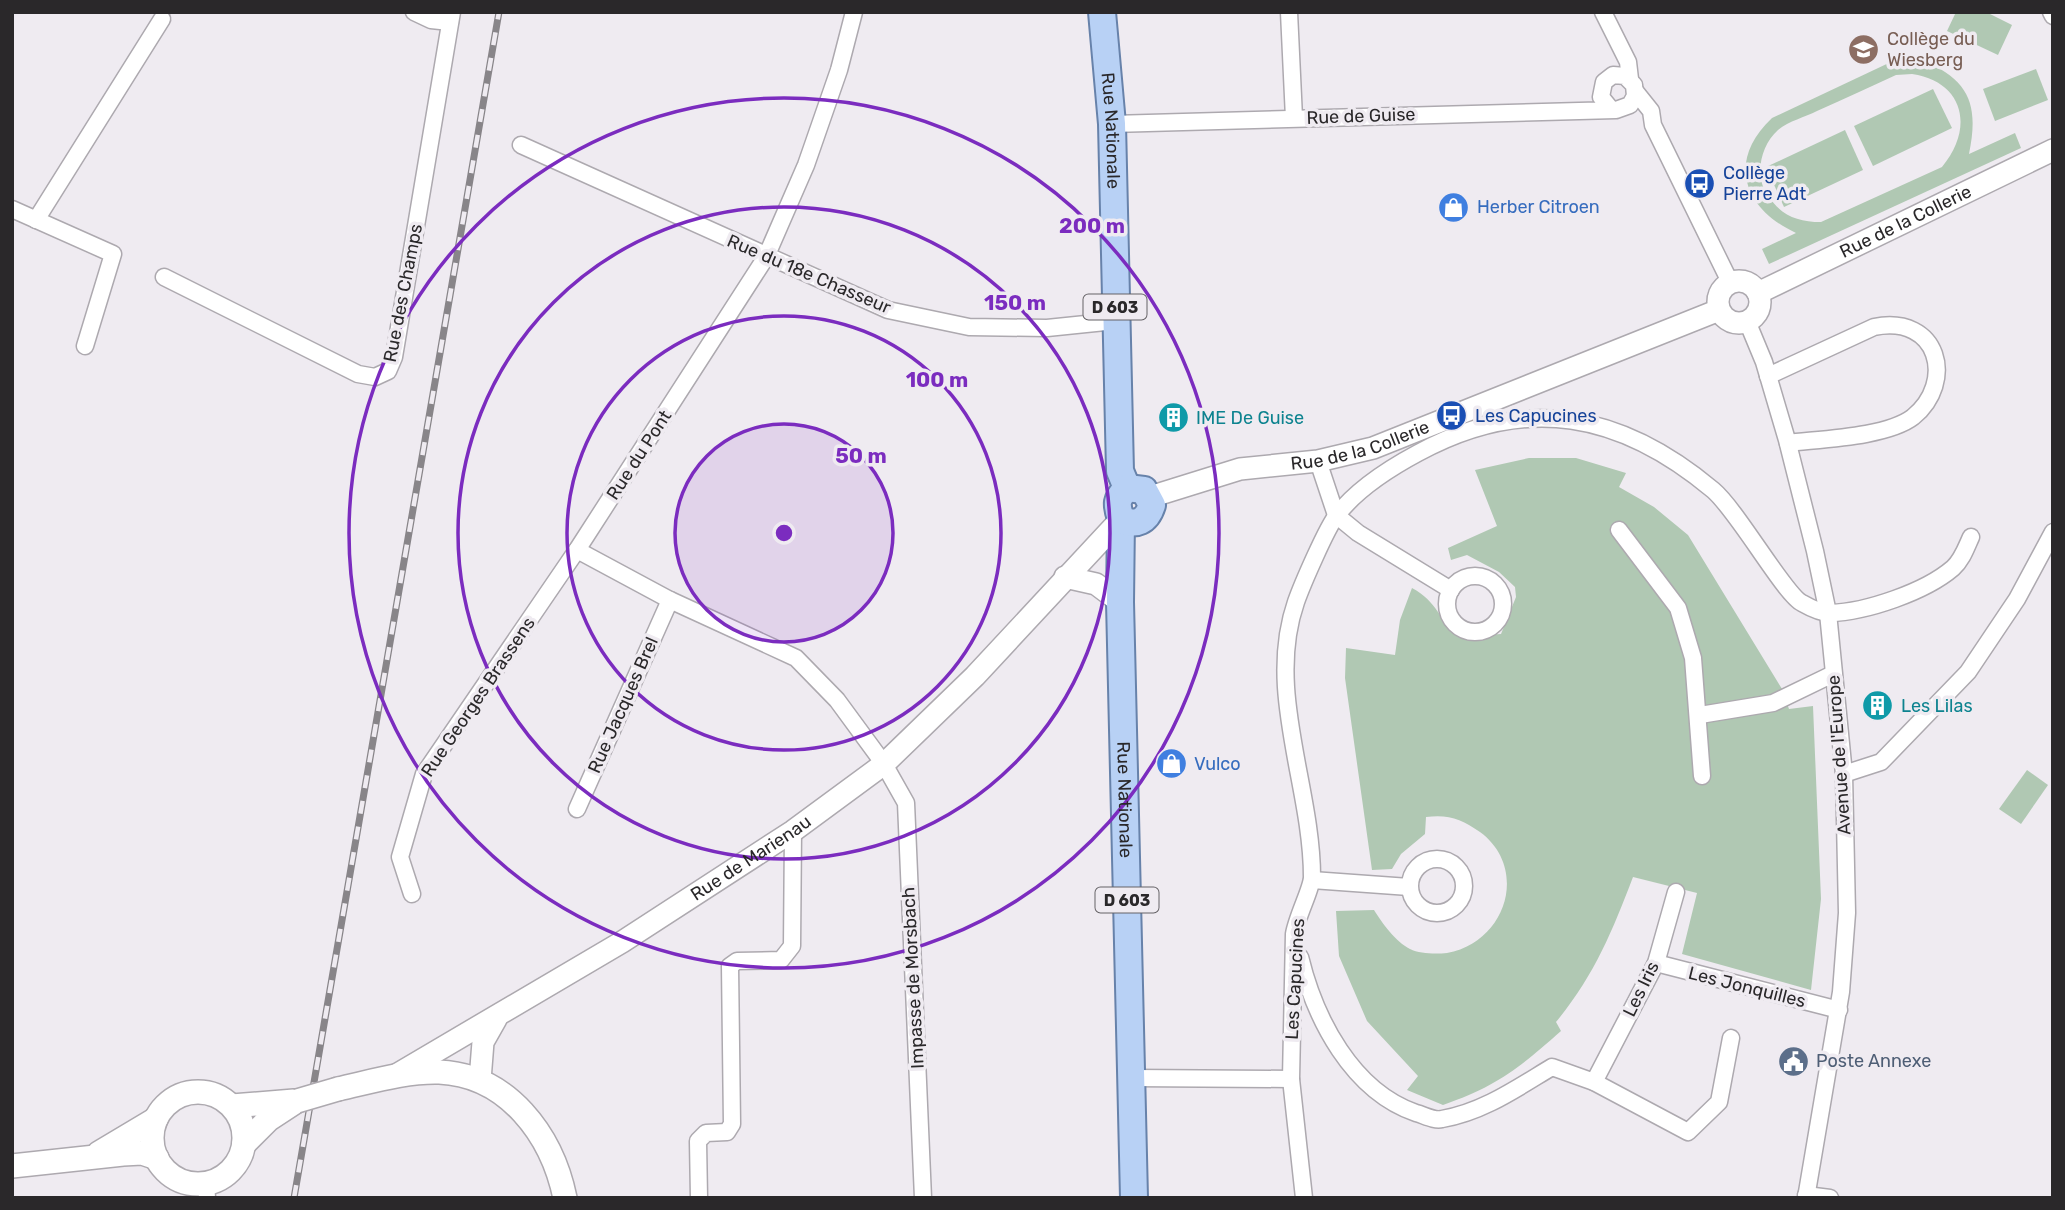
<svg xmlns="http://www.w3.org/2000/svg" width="2065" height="1210" font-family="Rubik,sans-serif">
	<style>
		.green { fill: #b0c8b3; fill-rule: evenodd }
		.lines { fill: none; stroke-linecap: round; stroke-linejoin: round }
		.minor-casing { stroke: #ada9af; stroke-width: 19 }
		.tertiary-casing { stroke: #ada9af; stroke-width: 24 }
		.secondary-casing { stroke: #ada9af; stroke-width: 26 }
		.primary-casing { stroke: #6782aa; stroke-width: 30 }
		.minor { stroke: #fff; stroke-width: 16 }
		.tertiary { stroke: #fff; stroke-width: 21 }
		.secondary { stroke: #fff; stroke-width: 23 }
		.primary { stroke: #b8d1f5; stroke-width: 26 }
		.rail-casing { stroke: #888589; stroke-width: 7 }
		.rail { stroke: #efebf1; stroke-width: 4.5; stroke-dasharray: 13; stroke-linecap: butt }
		.secondary-bridge-casing { stroke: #ada9af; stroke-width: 26; stroke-linecap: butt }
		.secondary-bridge { stroke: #fff; stroke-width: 23 }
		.ring { fill: none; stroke: #7b2cbf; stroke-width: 3.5 }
		.labels { text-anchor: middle; stroke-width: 7; stroke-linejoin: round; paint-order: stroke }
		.shield { fill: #efebf1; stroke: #656266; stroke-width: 2 }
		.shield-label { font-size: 16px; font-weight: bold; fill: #2a282a }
		.education-label { font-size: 18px; fill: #785e54; stroke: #efebf1; text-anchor: start }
		.street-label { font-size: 18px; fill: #2a282a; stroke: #efebf1 }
		.transit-label { font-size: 18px; fill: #164399; stroke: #efebf1; text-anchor: start }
		.shop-label { font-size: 18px; fill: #366cbe; stroke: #efebf1; text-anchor: start }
		.culture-label { font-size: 18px; fill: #0d838f; stroke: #efebf1; text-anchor: start }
		.service-label { font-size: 18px; fill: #4e5e75; stroke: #efebf1; text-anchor: start }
		.centre { fill: #7b2cbf; stroke: #efebf1; stroke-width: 3.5 }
		.ring-label { font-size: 21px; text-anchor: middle; font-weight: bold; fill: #7b2cbf; stroke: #efebf1; stroke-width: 7; stroke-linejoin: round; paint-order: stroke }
	</style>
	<rect width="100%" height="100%" fill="#efebf1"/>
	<g class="green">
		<path d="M1956,12H1986L2012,25L1998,55L1947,31Z"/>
		<path d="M1922,60C1970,80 1979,105 1969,154L2015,133L2021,148L1769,264L1762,249L1796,233C1744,209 1726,161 1772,118L1893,61ZM1912,74C1965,82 1974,129 1942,167L1821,222C1797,222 1780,215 1767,194C1754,175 1761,145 1778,130C1789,121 1805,117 1817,111C1844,99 1870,87 1896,75Z"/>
		<path d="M2036,69L2048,100L1995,121L1983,89Z"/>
		<path d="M1933,89L1952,128L1873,166L1854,126Z"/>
		<path d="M1845,130L1863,170L1784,207L1766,167Z"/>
		<path d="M1529,458H1576L1626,473L1619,487L1654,507L1688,535L1782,689L1789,709L1813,706L1821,899L1811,990L1682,954L1697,893L1633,877C1612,932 1594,976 1556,1022L1561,1031C1518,1069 1497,1086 1443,1105L1407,1090L1418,1076L1367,1021L1339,956L1336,911L1374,910C1382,923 1396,942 1410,949C1420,954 1436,954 1447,953C1507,942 1529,868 1480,832C1462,819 1448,814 1426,817L1425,834L1401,854L1392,869L1372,870L1345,678L1346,648L1395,655L1400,620L1412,588C1437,601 1439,620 1459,637L1501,634L1516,597L1515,587L1499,572L1467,555L1451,560L1448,548L1497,526L1475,470Z"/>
		<path d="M2027,770L2048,785L2021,824L1999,809Z"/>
	</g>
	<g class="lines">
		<defs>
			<g id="minor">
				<path d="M414,12L431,20L450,22"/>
				<path d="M1289,12L1294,118"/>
				<path d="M1603,12L1628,62L1630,79"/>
				<path d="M2051,12L2053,16"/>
				<path d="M1635,91L1651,111L1653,125L1730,282"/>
				<path d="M1112,124L1616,110L1630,105L1635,96L1634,85L1625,76L1613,75L1604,82L1601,97L1610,108"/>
				<path d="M521,145L888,310L969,327L1047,328L1115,321"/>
				<path d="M12,209L113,254L85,346"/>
				<path d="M36,220L162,19"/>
				<path d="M164,277L358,374L375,377L388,371L394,357L452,12"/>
				<path d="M1747,321L1764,362L1787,440L1815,551L1828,613L1844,774L1847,913L1841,992L1806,1198"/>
				<path d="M1768,376L1874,327C1939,314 1956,382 1913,417C1887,437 1821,439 1788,443"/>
				<path d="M1318,461L1336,515L1358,533L1451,590"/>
				<path d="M1619,530L1678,608L1693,658L1702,776"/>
				<path d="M577,550L670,600L796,658L837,700L884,764L906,803L923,1198"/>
				<circle cx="1475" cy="604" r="28"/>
				<path d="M1700,715L1773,703L1833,674"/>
				<path d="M1844,774L1881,762L1968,672L2017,599L2053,532"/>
				<path d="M577,809L670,600"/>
				<circle cx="1437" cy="886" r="27"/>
				<path d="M1312,880L1409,887"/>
				<path d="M412,894L400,857L424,774L577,550L766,257L806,165L839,70L854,12"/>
				<path d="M1300,957C1315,1019 1352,1091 1416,1113C1424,1115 1434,1121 1442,1119C1483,1112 1517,1088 1552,1067L1594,1082L1688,1132L1719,1102L1731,1038"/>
				<path d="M1656,963L1839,1010"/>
				<path d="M1132,1078L1291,1079"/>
				<path d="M1594,1082L1656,963L1676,892"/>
				<path d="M206,1183L207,1198"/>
				<path d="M1806,1195L1830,1198"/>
				<path d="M699,1198L698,1141L706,1133L727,1132L732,1124L730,966L737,961L781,960L792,946L793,831"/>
				<path d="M1304,1198L1291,1079L1294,934C1297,916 1312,888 1312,877C1312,786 1265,691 1296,602C1302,585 1327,527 1337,515C1357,489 1390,468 1418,453C1526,394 1621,413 1713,490C1737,510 1785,595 1802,603C1809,607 1821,613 1830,613C1866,612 1925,592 1953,568C1962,560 1966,548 1971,537"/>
			</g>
			<g id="tertiary">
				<circle cx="1739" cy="302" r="21"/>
				<path id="s1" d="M1758,293L2053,150"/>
				<path id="s2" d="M1150,497L1240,469L1318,461L1373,448L1719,310"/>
				<path d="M1065,577L1096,584L1120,602"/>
				<path id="s3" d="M396,1075L622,942L793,831L884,764L975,676L1121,519"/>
				<path d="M480,1080L483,1042L496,1019"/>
			</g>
			<g id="secondary">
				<path d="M338,1089C370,1082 406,1071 439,1072C508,1075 552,1135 565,1198"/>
				<circle cx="198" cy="1138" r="46"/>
				<path d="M232,1106L294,1101"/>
				<path d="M244,1144L268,1120L297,1101"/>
				<path d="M99,1153L156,1119"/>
				<path d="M12,1166L123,1154L142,1153L157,1158"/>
			</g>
			<g id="primary">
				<path id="s4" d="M1102,12L1112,124L1120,471L1127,488"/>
				<path id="s5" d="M1127,488C1116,499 1116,504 1121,519L1120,602L1134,1198"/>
				<path d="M1121,519C1136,527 1147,521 1152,505L1144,490L1127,488"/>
			</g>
		</defs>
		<use href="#minor" class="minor-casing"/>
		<use href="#tertiary" class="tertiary-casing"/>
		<use href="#secondary" class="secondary-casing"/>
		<use href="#primary" class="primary-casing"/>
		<use href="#minor" class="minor"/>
		<use href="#tertiary" class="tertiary"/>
		<use href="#secondary" class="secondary"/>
		<use href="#primary" class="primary"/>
		<defs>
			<path id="rail" d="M294,1198L499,12"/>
		</defs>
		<use href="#rail" class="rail-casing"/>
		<use href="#rail" class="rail"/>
		<defs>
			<path id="secondary-bridge" d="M297,1101L338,1089"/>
		</defs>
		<use href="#secondary-bridge" class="secondary-bridge-casing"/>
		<use href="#secondary-bridge" class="secondary-bridge"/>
	</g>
	<circle cx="784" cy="533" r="109" fill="#7b2cbf" fill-opacity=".12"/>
	<g class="ring">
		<circle cx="784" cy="533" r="109"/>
		<circle cx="784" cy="533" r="217"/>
		<circle cx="784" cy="533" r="326"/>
		<circle cx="784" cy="533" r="435"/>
	</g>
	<defs>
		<symbol id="school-disc" viewBox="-11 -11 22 22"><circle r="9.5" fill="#8d6e63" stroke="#efebf1"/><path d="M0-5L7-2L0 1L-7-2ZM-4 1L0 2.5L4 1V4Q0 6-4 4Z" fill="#fff"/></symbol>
		<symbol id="bus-disc" viewBox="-11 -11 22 22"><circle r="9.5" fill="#1a4fb4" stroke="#efebf1"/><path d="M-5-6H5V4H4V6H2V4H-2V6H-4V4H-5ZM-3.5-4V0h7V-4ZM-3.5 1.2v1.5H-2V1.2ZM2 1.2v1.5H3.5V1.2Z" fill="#fff"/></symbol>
		<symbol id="shop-disc" viewBox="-11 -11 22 22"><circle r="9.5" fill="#3f7fe0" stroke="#efebf1"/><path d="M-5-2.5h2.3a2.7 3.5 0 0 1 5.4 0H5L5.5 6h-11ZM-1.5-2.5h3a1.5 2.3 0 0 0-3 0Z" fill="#fff"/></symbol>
		<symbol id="building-disc" viewBox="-11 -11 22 22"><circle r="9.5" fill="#0f9aa8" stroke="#efebf1"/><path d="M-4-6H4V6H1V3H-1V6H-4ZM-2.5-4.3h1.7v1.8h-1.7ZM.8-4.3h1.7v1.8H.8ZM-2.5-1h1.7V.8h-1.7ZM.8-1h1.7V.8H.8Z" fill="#fff"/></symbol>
		<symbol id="civic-disc" viewBox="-11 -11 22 22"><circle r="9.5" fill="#5c6f8a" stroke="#efebf1"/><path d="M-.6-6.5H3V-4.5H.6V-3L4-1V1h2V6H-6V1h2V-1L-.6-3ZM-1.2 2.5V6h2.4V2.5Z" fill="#fff"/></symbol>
	</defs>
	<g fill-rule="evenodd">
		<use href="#school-disc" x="1846" y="32" width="35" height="35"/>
		<use href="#bus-disc" x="1682" y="166" width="35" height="35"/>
		<use href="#shop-disc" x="1436" y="190" width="35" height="35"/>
		<use href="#bus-disc" x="1434" y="398" width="35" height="35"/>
		<use href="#building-disc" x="1156" y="400" width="35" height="35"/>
		<use href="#building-disc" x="1860" y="688" width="35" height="35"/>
		<use href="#shop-disc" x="1154" y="746" width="35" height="35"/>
		<use href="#civic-disc" x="1776" y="1044" width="35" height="35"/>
	</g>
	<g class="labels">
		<g class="shield">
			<rect x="1083.5" y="294.5" width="63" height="25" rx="5"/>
			<rect x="1095.5" y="887.5" width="63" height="25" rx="5"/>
		</g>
		<g class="shield-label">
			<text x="1115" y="313">D 603</text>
			<text x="1127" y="906">D 603</text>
		</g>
		<g class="education-label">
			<text x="1887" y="45">Collège du<tspan x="1887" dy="21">Wiesberg</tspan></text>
		</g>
		<g class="street-label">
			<text transform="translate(1361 116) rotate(-2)" y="6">Rue de Guise</text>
			<text dy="6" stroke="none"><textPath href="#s4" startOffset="119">Rue Nationale</textPath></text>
			<text dy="6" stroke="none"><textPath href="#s1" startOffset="164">Rue de la Collerie</textPath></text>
			<text transform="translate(809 274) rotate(23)" y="6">Rue du 18e Chasseur</text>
			<text transform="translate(403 293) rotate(-79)" y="6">Rue des Champs</text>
			<text dy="6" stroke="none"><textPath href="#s2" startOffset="217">Rue de la Collerie</textPath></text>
			<text transform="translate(639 455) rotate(-57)" y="6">Rue du Pont</text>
			<text transform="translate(478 697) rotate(-56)" y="6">Rue Georges Brassens</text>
			<text transform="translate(623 705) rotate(-66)" y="6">Rue Jacques Brel</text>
			<text transform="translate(1839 755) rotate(-94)" y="6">Avenue de l'Europe</text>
			<text dy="6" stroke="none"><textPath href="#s5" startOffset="315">Rue Nationale</textPath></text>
			<text dy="6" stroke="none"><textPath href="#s3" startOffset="416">Rue de Marienau</textPath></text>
			<text transform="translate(913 978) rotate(-93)" y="6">Impasse de Morsbach</text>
			<text transform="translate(1295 979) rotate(-87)" y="6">Les Capucines</text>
			<text transform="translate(1747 987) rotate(14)" y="6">Les Jonquilles</text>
			<text transform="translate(1641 989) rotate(-64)" y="6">Les Iris</text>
		</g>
		<g class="transit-label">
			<text x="1723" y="179">Collège<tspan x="1723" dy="21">Pierre Adt</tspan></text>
			<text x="1475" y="422">Les Capucines</text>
		</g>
		<g class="shop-label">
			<text x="1477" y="213">Herber Citroen</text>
			<text x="1194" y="770">Vulco</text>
		</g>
		<g class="culture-label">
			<text x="1196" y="424">IME De Guise</text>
			<text x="1901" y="712">Les Lilas</text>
		</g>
		<g class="service-label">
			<text x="1816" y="1067">Poste Annexe</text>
		</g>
	</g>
	<circle cx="784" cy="533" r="10" class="centre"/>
	<g class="ring-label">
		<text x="1092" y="233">200 m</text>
		<text x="1015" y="310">150 m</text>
		<text x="937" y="387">100 m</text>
		<text x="861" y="463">50 m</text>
	</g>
	<rect width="2065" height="1210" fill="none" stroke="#2a282a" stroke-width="28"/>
</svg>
